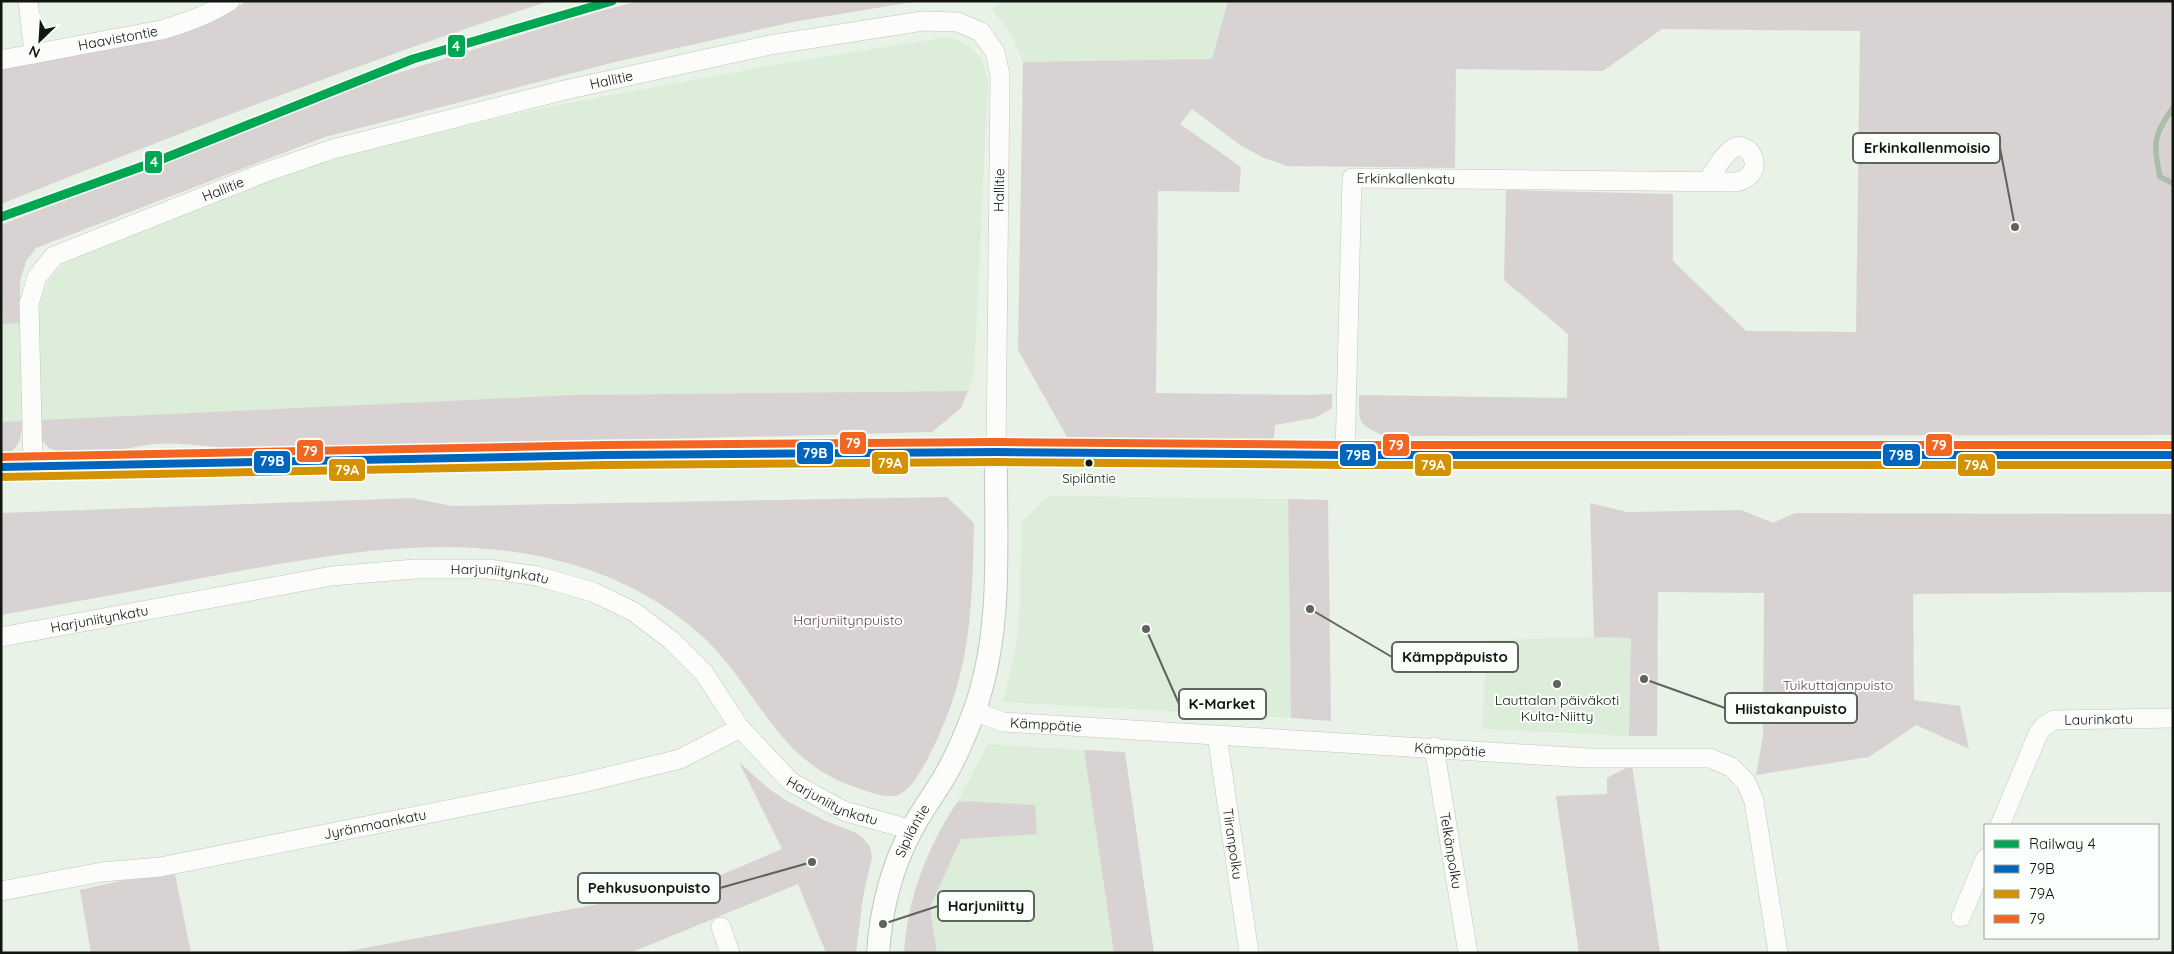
<svg xmlns="http://www.w3.org/2000/svg" width="2174" height="954" font-family="Quicksand,sans-serif">
	<style>
		.built { fill: #dcedda }
		.green { fill: #d9d2d3 }
		.lines { fill: none; stroke-linecap: round; stroke-linejoin: round }
		.stream { stroke: #aabda8; stroke-width: 5.5 }
		.minor-casing { stroke: #bfc7be; stroke-width: 20 }
		.tertiary-casing { stroke: #bfc7be; stroke-width: 24 }
		.secondary-casing { stroke: #bfc7be; stroke-width: 28 }
		.minor { stroke: #fcfdfb; stroke-width: 19 }
		.tertiary { stroke: #fcfdfb; stroke-width: 22 }
		.secondary { stroke: #f1f0f0; stroke-width: 26 }
		.bus-1-casing { stroke: #fbfffb; stroke-width: 11 }
		.bus-2-casing { stroke: #fbfffb; stroke-width: 11 }
		.bus-3-casing { stroke: #fbfffb; stroke-width: 11 }
		.bus-1 { stroke: #0065bd; stroke-width: 8 }
		.bus-2 { stroke: #d49102; stroke-width: 8 }
		.bus-3 { stroke: #f26522; stroke-width: 8 }
		.rail-1-casing { stroke: #fbfffb; stroke-width: 12 }
		.rail-1 { stroke: #00a651; stroke-width: 9 }
		.bus-dot { fill: #111710; stroke: #fbfffb; stroke-width: 2 }
		.poi-dot { fill: #5c645b; stroke: #fbfffb; stroke-width: 2 }
		.labels { text-anchor: middle; stroke-width: 4; stroke-linejoin: round; paint-order: stroke }
		.bus-label { font-size: 13px; fill: #111710; stroke: #fbfffb }
		.street-label { font-size: 14px; fill: #111710; stroke: #fbfffb }
		.park-label { font-size: 14px; fill: #6b3f5a; stroke: #fbfffb }
		.poi-label { font-size: 14px; fill: #111710; stroke: #fbfffb }
		.leader { fill: none; stroke: #5c645b; stroke-width: 2 }
		.callout-dot { fill: #5c645b; stroke: #fbfffb; stroke-width: 2 }
		.callout { fill: #fbfffb; stroke: #5c645b; stroke-width: 2 }
		.callout-label { font-size: 15px; text-anchor: middle; font-weight: bold; fill: #111710 }
		.line-badge { stroke: #fbfffb; stroke-width: 2 }
		.badge-label { font-size: 14px; text-anchor: middle; font-weight: bold; fill: #fff }
	</style>
	<rect width="100%" height="100%" fill="#e8f2e7"/>
	<g class="built">
		<path d="M1001,1H1228L1212,59L1023,62L1011,33L992,10Z"/>
		<path d="M948,37L969,46L982,60L988,80L974,374L968,391L574,395L40,420L38,314L43,293L50,278L67,260L189,209L322,162L542,108L775,65Z"/>
		<path d="M1,283L3,324L20,323L22,421L1,422Z"/>
		<path d="M1049,496L1288,499L1291,718L1003,702L1015,651L1019,623L1022,522Z"/>
		<path d="M1594,637L1631,638L1629,736L1482,729L1487,640Z"/>
		<path d="M988,744L1084,750L1114,953H937L930,907L961,839L1034,805L958,801Z"/>
	</g>
	<g class="green">
		<path d="M247,1H550C364,60 183,132 1,204V69L191,31L220,18Z"/>
		<path d="M638,1H918L793,22L615,62L325,137L36,248L26,261L20,281V323L3,324L1,225L382,78L565,21Z"/>
		<path d="M1228,1H2173V435L1384,436C1357,424 1359,423 1359,395L1567,398L1568,334L1504,280L1506,190L1673,194V261L1746,331L1856,332L1860,31L1662,29L1603,71L1456,69L1455,168L1287,166L1264,158L1240,145L1192,109L1180,124L1241,167L1239,192L1158,191L1156,393L1310,395L1332,394V408L1315,418L1275,425L1274,438L1266,439L1130,440L1067,437L1018,350L1023,62L1212,59Z"/>
		<path d="M968,391L961,408L932,432L237,450C210,446 184,443 156,444C131,445 52,471 40,436C39,432 40,425 40,420L574,395Z"/>
		<path d="M22,421C22,440 19,449 1,457V422Z"/>
		<path d="M947,497L974,523C972,614 971,677 927,760C919,773 910,794 893,796C880,797 867,791 855,787C776,761 758,688 702,636C666,603 621,579 574,565C456,530 340,553 223,574C149,588 75,602 1,615V513L412,498L452,506Z"/>
		<path d="M1288,499L1328,500L1331,721L1291,718Z"/>
		<path d="M1590,503L1627,512L1741,510L1773,523L1795,513L2173,514V592L1913,594L1914,700L1960,706L1969,749L1916,725L1869,757L1756,775L1763,736L1764,593L1658,592L1657,736H1629L1631,638L1594,637Z"/>
		<path d="M1084,750L1125,752L1154,953H1114Z"/>
		<path d="M739,762L768,788L785,800L826,821L856,833L863,838L870,847L872,857L863,897L856,953H826L798,884L630,953H338L695,886L782,849Z"/>
		<path d="M1632,765L1660,953H1579L1556,796L1607,794V778Z"/>
		<path d="M958,801L1035,805L1037,834L961,839L930,907L937,953H904C908,896 927,848 958,801Z"/>
		<path d="M174,869L191,953H91L80,890Z"/>
	</g>
	<g class="lines">
		<path class="stream" d="M2173,108C2153,135 2153,145 2160,177L2173,183"/>
		<defs>
			<g id="minor">
				<path d="M28,1L34,54"/>
				<path id="s1" d="M1,60L161,30C186,23 208,15 230,1"/>
				<path id="s2" d="M1345,455L1352,178L1736,182C1770,175 1749,135 1731,150C1721,157 1714,172 1707,182"/>
				<path id="s3" d="M33,465L29,304L37,277L54,256L266,172L333,149L565,90L770,45L923,21L958,22L981,32L995,52L1000,75L996,452"/>
				<path id="s4" d="M1,637L332,576L415,569H488L537,576L593,592L634,612L671,640L704,673L740,728L791,782L844,811L912,830"/>
				<path id="s5" d="M974,711L1003,722L1587,758H1710L1731,767L1746,782L1754,801L1778,953"/>
				<path id="s6" d="M1217,735L1249,953"/>
				<path id="s7" d="M1434,747L1468,953"/>
				<path id="s8" d="M2000,825L2038,734L2044,726L2054,720L2173,718"/>
				<path id="s9" d="M1,891L102,872L160,867L582,783L680,759L740,728"/>
				<path d="M1961,917L1985,859"/>
				<path d="M721,927L730,953"/>
			</g>
			<g id="tertiary">
				<path id="s10" d="M878,953C881,909 891,868 912,829C922,810 935,793 946,774C957,755 966,733 974,712C1004,629 995,539 996,452"/>
			</g>
			<path id="secondary" d="M1,467L606,455L996,452L1345,455H2173"/>
		</defs>
		<use href="#minor" class="minor-casing"/>
		<use href="#tertiary" class="tertiary-casing"/>
		<use href="#secondary" class="secondary-casing"/>
		<use href="#minor" class="minor"/>
		<use href="#tertiary" class="tertiary"/>
		<use href="#secondary" class="secondary"/>
		<defs>
			<path id="bus-1" d="M1,467L606,455L996,452L1345,455H2173"/>
			<path id="bus-2" d="M1,477L606,465L996,462L1345,465H2173"/>
			<path id="bus-3" d="M1,457L606,445L996,442L1345,445H2173"/>
		</defs>
		<use href="#bus-1" class="bus-1-casing"/>
		<use href="#bus-2" class="bus-2-casing"/>
		<use href="#bus-3" class="bus-3-casing"/>
		<use href="#bus-1" class="bus-1"/>
		<use href="#bus-2" class="bus-2"/>
		<use href="#bus-3" class="bus-3"/>
		<defs>
			<path id="rail-1" d="M1,217L160,160L413,59L612,1"/>
		</defs>
		<use href="#rail-1" class="rail-1-casing"/>
		<use href="#rail-1" class="rail-1"/>
	</g>
	<circle class="bus-dot" cx="1089" cy="463" r="4.5"/>
	<circle class="poi-dot" cx="1557" cy="684" r="5"/>
	<g class="labels">
		<g class="bus-label">
			<text x="1089" y="483">Sipiläntie</text>
		</g>
		<g class="street-label">
			<text dy="5" stroke="none"><textPath href="#s1" startOffset="119">Haavistontie</textPath></text>
			<text dy="5" stroke="none"><textPath href="#s3" startOffset="802">Hallitie</textPath></text>
			<text dy="5" stroke="none"><textPath href="#s2" startOffset="331">Erkinkallenkatu</textPath></text>
			<text dy="5" stroke="none"><textPath href="#s3" startOffset="398">Hallitie</textPath></text>
			<text transform="translate(999 190) rotate(-89)" y="5">Hallitie</text>
			<text dy="5" stroke="none"><textPath href="#s4" startOffset="505">Harjuniitynkatu</textPath></text>
			<text dy="5" stroke="none"><textPath href="#s4" startOffset="100">Harjuniitynkatu</textPath></text>
			<text dy="5" stroke="none"><textPath href="#s8" startOffset="165">Laurinkatu</textPath></text>
			<text dy="5" stroke="none"><textPath href="#s5" startOffset="74">Kämppätie</textPath></text>
			<text dy="5" stroke="none"><textPath href="#s5" startOffset="479">Kämppätie</textPath></text>
			<text dy="5" stroke="none"><textPath href="#s4" startOffset="925">Harjuniitynkatu</textPath></text>
			<text dy="5" stroke="none"><textPath href="#s9" startOffset="380">Jyränmaankatu</textPath></text>
			<text dy="5" stroke="none"><textPath href="#s10" startOffset="128">Sipiläntie</textPath></text>
			<text dy="5" stroke="none"><textPath href="#s6" startOffset="110">Tiiranpolku</textPath></text>
			<text dy="5" stroke="none"><textPath href="#s7" startOffset="105">Telkänpolku</textPath></text>
		</g>
		<g class="park-label">
			<text x="848" y="625">Harjuniitynpuisto</text>
			<text x="1838" y="690">Tuikuttajanpuisto</text>
		</g>
		<g class="poi-label">
			<text x="1557" y="705">Lauttalan päiväkoti<tspan x="1557" dy="16">Kulta-Niitty</tspan></text>
		</g>
	</g>
	<path class="leader" d="M2015 227L2000 148M1310 609L1392 657M1146 629L1179 704M1644 679L1725 708M812 862L720 888M883 924L938 906"/>
	<g class="callout-dot">
		<circle cx="2015" cy="227" r="5"/>
		<circle cx="1310" cy="609" r="5"/>
		<circle cx="1146" cy="629" r="5"/>
		<circle cx="1644" cy="679" r="5"/>
		<circle cx="812" cy="862" r="5"/>
		<circle cx="883" cy="924" r="5"/>
	</g>
	<g class="callout">
		<rect x="1853" y="133" width="147" height="30" rx="5"/>
		<rect x="1392" y="642" width="126" height="30" rx="5"/>
		<rect x="1179" y="689" width="87" height="30" rx="5"/>
		<rect x="1725" y="693" width="132" height="30" rx="5"/>
		<rect x="578" y="873" width="142" height="30" rx="5"/>
		<rect x="938" y="891" width="96" height="30" rx="5"/>
	</g>
	<g class="callout-label">
		<text x="1927" y="153">Erkinkallenmoisio</text>
		<text x="1455" y="662">Kämppäpuisto</text>
		<text x="1222" y="709">K-Market</text>
		<text x="1791" y="714">Hiistakanpuisto</text>
		<text x="649" y="893">Pehkusuonpuisto</text>
		<text x="986" y="911">Harjuniitty</text>
	</g>
	<g class="line-badge">
		<rect x="447" y="34" width="19" height="24" rx="5" fill="#00a651"/>
		<rect x="144" y="150" width="19" height="24" rx="5" fill="#00a651"/>
		<rect x="839" y="431" width="28" height="24" rx="5" fill="#f26522"/>
		<rect x="1382" y="433" width="28" height="24" rx="5" fill="#f26522"/>
		<rect x="1925" y="433" width="28" height="24" rx="5" fill="#f26522"/>
		<rect x="296" y="439" width="28" height="24" rx="5" fill="#f26522"/>
		<rect x="796" y="441" width="38" height="24" rx="5" fill="#0065bd"/>
		<rect x="1339" y="443" width="38" height="24" rx="5" fill="#0065bd"/>
		<rect x="1882" y="443" width="39" height="24" rx="5" fill="#0065bd"/>
		<rect x="253" y="450" width="38" height="24" rx="5" fill="#0065bd"/>
		<rect x="871" y="451" width="38" height="24" rx="5" fill="#d49102"/>
		<rect x="1414" y="453" width="38" height="24" rx="5" fill="#d49102"/>
		<rect x="1957" y="453" width="39" height="24" rx="5" fill="#d49102"/>
		<rect x="328" y="458" width="38" height="24" rx="5" fill="#d49102"/>
	</g>
	<g class="badge-label">
		<text x="456" y="51">4</text>
		<text x="154" y="167">4</text>
		<text x="853" y="448">79</text>
		<text x="1396" y="450">79</text>
		<text x="1939" y="450">79</text>
		<text x="310" y="456">79</text>
		<text x="815" y="458">79B</text>
		<text x="1358" y="460">79B</text>
		<text x="1901" y="460">79B</text>
		<text x="272" y="466">79B</text>
		<text x="890" y="468">79A</text>
		<text x="1433" y="470">79A</text>
		<text x="1976" y="470">79A</text>
		<text x="347" y="475">79A</text>
	</g>
	<rect width="2174" height="954" fill="none" stroke="#111710" stroke-width="5"/>
	<rect x="1984" y="824" width="175" height="115" fill="#fbfffb" stroke="#9da29d"/>
	<rect x="1994" y="840" width="25" height="8" fill="#00a651" stroke="#9da29d"/>
	<text x="2029" y="849" font-size="15" fill="#111710">Railway 4</text>
	<rect x="1994" y="865" width="25" height="8" fill="#0065bd" stroke="#9da29d"/>
	<text x="2029" y="874" font-size="15" fill="#111710">79B</text>
	<rect x="1994" y="890" width="25" height="8" fill="#d49102" stroke="#9da29d"/>
	<text x="2029" y="899" font-size="15" fill="#111710">79A</text>
	<rect x="1994" y="915" width="25" height="8" fill="#f26522" stroke="#9da29d"/>
	<text x="2029" y="924" font-size="15" fill="#111710">79</text>
	<g transform="translate(40 40) rotate(205)" stroke="#fbfffb" stroke-width="4" paint-order="stroke">
	<path d="M0-4L9 19L0 12L-9 19Z" fill="#111710"/>
	<text y="-8" font-size="14" font-weight="bold" text-anchor="middle" fill="#111710">N</text>
	</g>
</svg>
